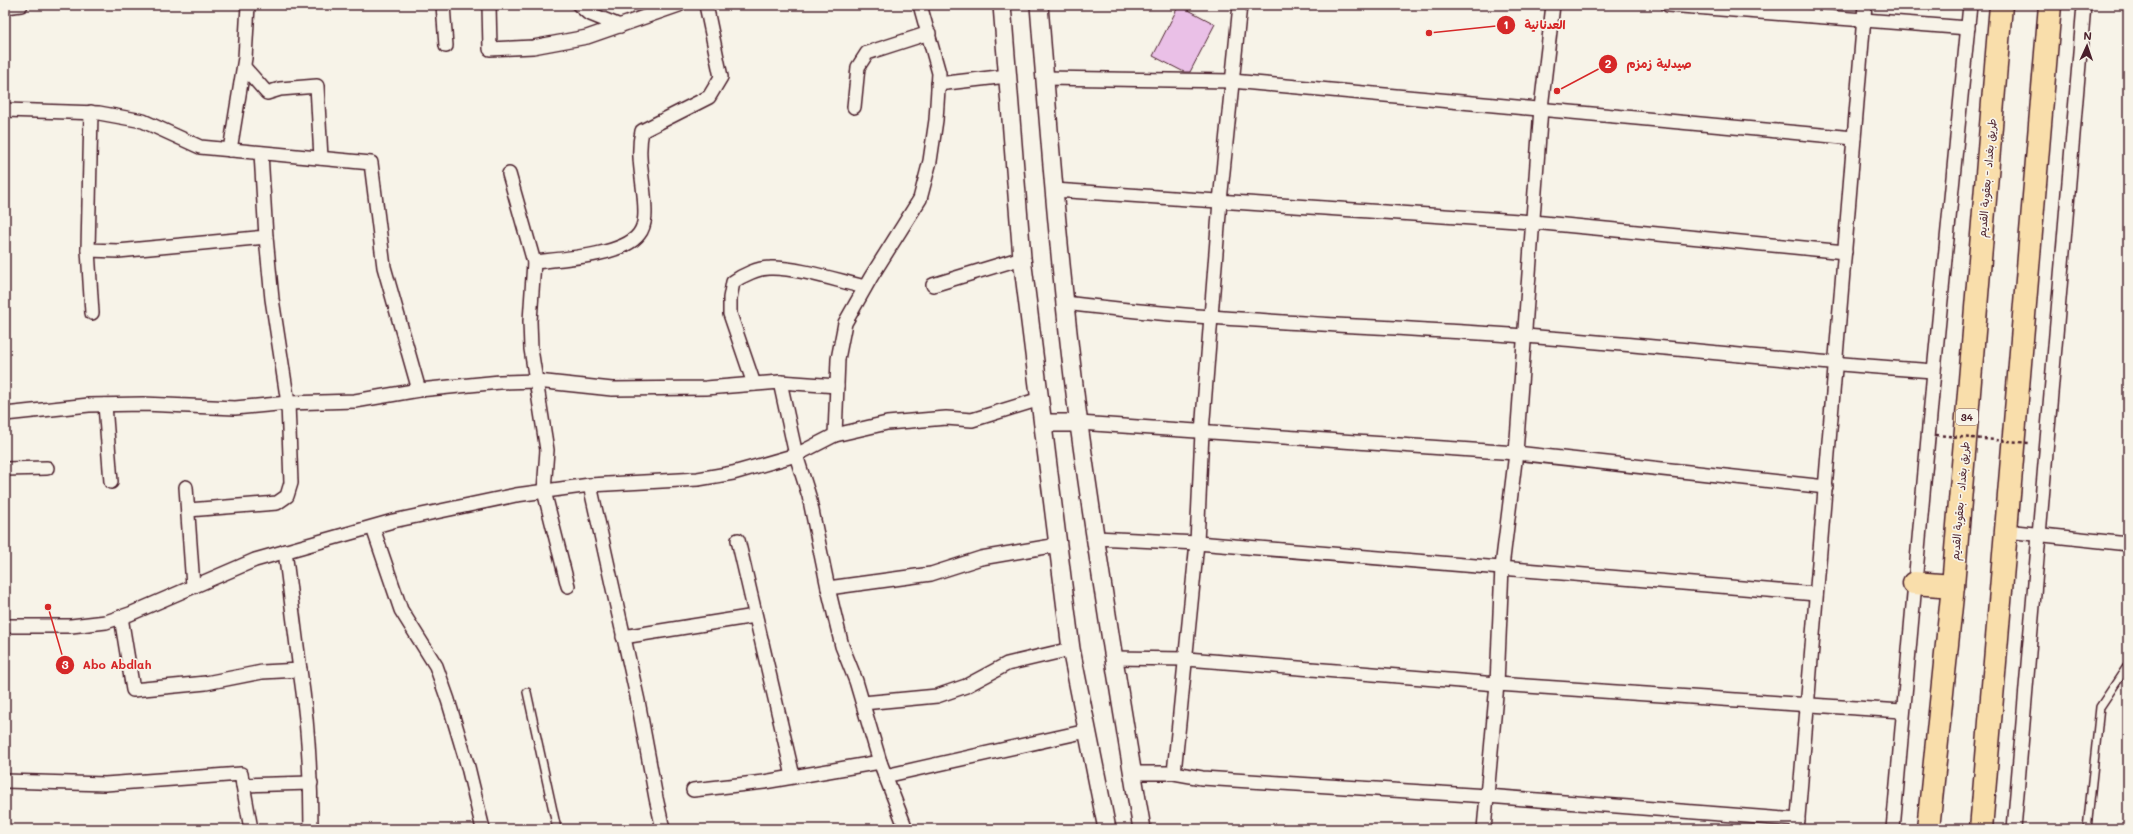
<svg xmlns="http://www.w3.org/2000/svg" width="2133" height="834" font-family="Mali,'Playpen Sans Arabic',sans-serif">
	<style>
		.building { fill: #eac0e7; stroke: #4a1f2b }
		.lines { fill: none; stroke-linecap: round; stroke-linejoin: round }
		.service-casing { stroke: #4a1f2b; stroke-width: 10 }
		.minor-casing { stroke: #4a1f2b; stroke-width: 16 }
		.tertiary-casing { stroke: #4a1f2b; stroke-width: 20 }
		.trunk-casing { stroke: #4a1f2b; stroke-width: 25 }
		.service { stroke: #f7f3e8; stroke-width: 7 }
		.minor { stroke: #f7f3e8; stroke-width: 13 }
		.tertiary { stroke: #f7f3e8; stroke-width: 17 }
		.trunk { stroke: #f9deab; stroke-width: 22 }
		.path-bridge { stroke: #4a1f2b; stroke-width: 2.5; stroke-dasharray: 3 3; stroke-linecap: butt }
		.labels { text-anchor: middle; stroke-width: 3.5; stroke-linejoin: round; paint-order: stroke }
		.shield { fill: #f7f3e8; stroke: #7e5f64; stroke-width: 1 }
		.shield-label { font-size: 10px; font-weight: bold; fill: #4a1f2b }
		.street-label { font-size: 11px; fill: #4a1f2b; stroke: #f7f3e8 }
		.leader { fill: none; stroke: #d62828; stroke-width: 1.5 }
		.callout-dot { fill: #d62828; stroke: #f7f3e8; stroke-width: 1.5 }
		.mark-label { font-size: 12px; text-anchor: middle; font-weight: bold; fill: #fff }
		.callout-label { font-size: 12px; text-anchor: middle; font-weight: bold; fill: #d62828; stroke: #f7f3e8; stroke-width: 3.5; stroke-linejoin: round; paint-order: stroke }
	</style>
	<rect width="100%" height="100%" fill="#f7f3e8"/>
	<filter id="ink" filterUnits="userSpaceOnUse"><feTurbulence type="fractalNoise" baseFrequency=".025" numOctaves="2"/><feDisplacementMap in="SourceGraphic" scale="8" xChannelSelector="R" yChannelSelector="G"/><feConvolveMatrix kernelMatrix="1 2 1 2 8 2 1 2 1" color-interpolation-filters="sRGB"/></filter>
	<g filter="url(#ink)">
		<path class="building" d="M1179,5L1215,24L1190,72H1184L1153,56Z"/>
		<g class="lines">
			<defs>
				<g id="service">
					<path d="M527,692L557,829"/>
					<path d="M2087,829L2100,707L2128,665"/>
				</g>
				<g id="minor">
					<path d="M443,5L446,46"/>
					<path d="M489,5L490,49L533,47L587,37L679,5"/>
					<path d="M579,5L588,13L620,26"/>
					<path d="M1668,5L1968,28"/>
					<path d="M5,7L21,5"/>
					<path d="M244,67L267,93L280,89L317,86L321,158"/>
					<path d="M1045,78L1232,81L1854,138"/>
					<path d="M938,84L1007,76"/>
					<path d="M854,107L858,67L867,53L929,33"/>
					<path d="M5,110L99,113L143,121L200,147L371,163L384,267L419,390"/>
					<path d="M91,112L88,250L118,251L266,237L261,153"/>
					<path d="M230,150L245,58L248,5"/>
					<path d="M509,174L534,262"/>
					<path d="M1054,190L1533,222L1845,252"/>
					<path d="M88,250L92,313"/>
					<path d="M933,285L1022,258"/>
					<path d="M1065,303C1217,322 1371,325 1524,336C1661,346 1797,362 1934,371"/>
					<path d="M754,384L730,314V298L733,282C743,275 758,268 770,268C796,267 839,281 865,287"/>
					<path d="M105,405L111,482"/>
					<path d="M5,414L89,405L143,404L235,408L288,403L355,401L419,390L500,382L537,381L612,389L706,388L780,382L837,386"/>
					<path d="M1079,423L1516,453L1826,487"/>
					<path d="M835,435L887,423L946,418L972,420L1040,399"/>
					<path d="M5,469L47,468"/>
					<path d="M590,485L638,701L656,798L663,829"/>
					<path d="M186,487L193,586"/>
					<path d="M188,510L277,503L287,496L291,483L288,403L272,299L266,237"/>
					<path d="M373,528L401,610L436,666L448,700L468,767L483,829"/>
					<path d="M2006,531L2128,544"/>
					<path d="M1096,538L1197,543L1816,594"/>
					<path d="M738,540L793,776"/>
					<path d="M568,586L544,491L547,450L531,349L530,321L534,262C560,259 623,256 639,234C647,224 645,207 644,195C642,174 637,152 642,131L709,97L721,77L706,5"/>
					<path d="M828,588L931,574L981,558L1058,545"/>
					<path d="M121,617L133,690L206,683L262,672L300,670L285,551"/>
					<path d="M5,626H71L106,622L130,614L255,560L393,521L516,495L590,485L698,479L733,473L796,455L780,382"/>
					<path d="M623,637L755,616"/>
					<path d="M1113,658L1187,659L1497,684L1902,711"/>
					<path d="M300,670C308,723 311,776 311,829"/>
					<path d="M863,703L937,696L966,686L1007,664L1071,649"/>
					<path d="M1133,773H1174L1202,778L1487,796L1798,820"/>
					<path d="M1174,773L1197,543L1202,432L1220,201L1240,5"/>
					<path d="M885,776L1087,731"/>
					<path d="M5,781L105,784L241,774L251,829"/>
					<path d="M243,785L311,783"/>
					<path d="M693,790L764,782L880,762"/>
					<path d="M906,829L880,762L856,681L842,646L828,588L809,496L796,455L835,435L838,359L845,323L871,277L920,199L930,161L936,120L939,73L920,5"/>
					<path d="M1484,829L1497,684L1502,567L1516,453L1541,108L1553,5"/>
					<path d="M1797,829L1865,5"/>
					<path d="M1893,829L1934,371L1970,5"/>
					<path d="M2014,829L2084,5"/>
				</g>
				<g id="tertiary">
					<path d="M1002,5L1022,258L1071,649L1107,829"/>
					<path d="M1039,5C1050,145 1061,286 1079,425C1098,560 1119,695 1142,829"/>
					<path d="M1043,423H1079"/>
				</g>
				<g id="trunk">
					<path d="M1914,583L1953,586"/>
					<path d="M1928,829L1953,586L2001,5"/>
					<path d="M1981,829L2050,5"/>
				</g>
			</defs>
			<use href="#service" class="service-casing"/>
			<use href="#minor" class="minor-casing"/>
			<use href="#tertiary" class="tertiary-casing"/>
			<use href="#trunk" class="trunk-casing"/>
			<use href="#service" class="service"/>
			<use href="#minor" class="minor"/>
			<use href="#tertiary" class="tertiary"/>
			<use href="#trunk" class="trunk"/>
			<path class="path-bridge" d="M1936,435L2030,443"/>
		</g>
	</g>
	<g class="labels">
		<rect class="shield" x="1956" y="409" width="22" height="16" rx="3"/>
		<g class="shield-label">
			<text x="1967" y="421">34</text>
		</g>
		<g class="street-label">
			<text transform="translate(1987 178) rotate(-85)" y="4">طريق بغداد - بعقوبة القديم</text>
			<text transform="translate(1960 501) rotate(-85)" y="4">طريق بغداد - بعقوبة القديم</text>
		</g>
	</g>
	<path class="leader" d="M1429 33L1506 25M1557 91L1608 64M48 607L65 665"/>
	<g class="callout-dot">
		<circle cx="1429" cy="33" r="4"/>
		<circle cx="1557" cy="91" r="4"/>
		<circle cx="48" cy="607" r="4"/>
		<circle cx="1506" cy="25" r="10"/>
		<circle cx="1608" cy="64" r="10"/>
		<circle cx="65" cy="665" r="10"/>
	</g>
	<g class="mark-label">
		<text x="1506" y="29">1</text>
		<text x="1608" y="68">2</text>
		<text x="65" y="669">3</text>
	</g>
	<g class="callout-label">
		<text x="1545" y="29">العدنانية</text>
		<text x="1659" y="68">صيدلية زمزم</text>
		<text x="117" y="669">Abo Abdlah</text>
	</g>
	<rect width="2133" height="834" fill="none" stroke="#f7f3e8" stroke-width="20"/>
	<rect x="10" y="10" width="2113" height="814" fill="none" stroke="#4a1f2b" stroke-width="1.5" filter="url(#ink)"/>
	<g transform="translate(2087 46) rotate(3)" stroke="#f7f3e8" stroke-width="3" paint-order="stroke">
	<path d="M0-3L7 15L0 10L-7 15Z" fill="#4a1f2b"/>
	<text y="-6" font-size="11" font-weight="bold" text-anchor="middle" fill="#4a1f2b">N</text>
	</g>
</svg>
